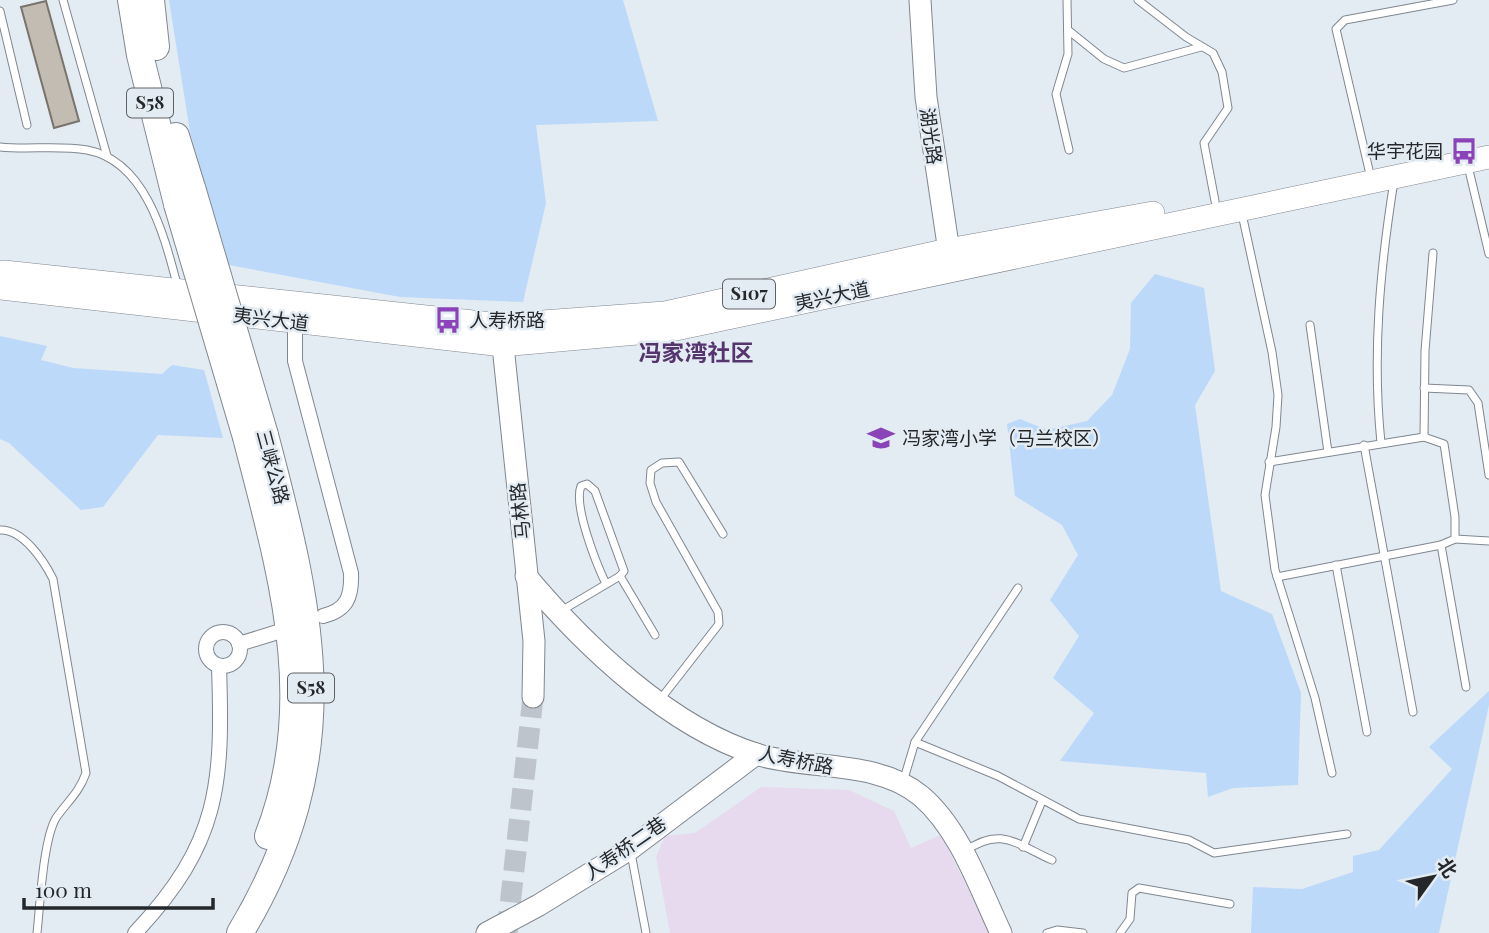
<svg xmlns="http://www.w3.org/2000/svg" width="1489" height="933" font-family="'Playfair Display','Noto Sans SC',serif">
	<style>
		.industrial { fill: #e8daee }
		.green { fill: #bcd9fa }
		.building { fill: #c2bcb3; stroke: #79736b; stroke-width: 2 }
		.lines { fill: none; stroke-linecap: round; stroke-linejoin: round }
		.secondary-tunnel { stroke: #bdc4cb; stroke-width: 21; stroke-dasharray: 21 10; stroke-linecap: butt }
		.lane-casing { stroke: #80878f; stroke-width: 9 }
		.street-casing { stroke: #80878f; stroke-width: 16 }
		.secondary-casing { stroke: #80878f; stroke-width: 23 }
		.primary-casing { stroke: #80878f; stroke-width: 24 }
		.highway-casing { stroke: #80878f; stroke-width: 28 }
		.lane { stroke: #fff; stroke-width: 7 }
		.street { stroke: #fff; stroke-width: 14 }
		.secondary { stroke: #fff; stroke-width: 21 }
		.primary { stroke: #fff; stroke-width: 23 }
		.highway { stroke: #fff; stroke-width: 26 }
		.highway-bridge-casing { stroke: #80878f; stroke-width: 28; stroke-linecap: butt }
		.highway-bridge { stroke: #fff; stroke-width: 26 }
		.labels { text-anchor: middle; stroke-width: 5; stroke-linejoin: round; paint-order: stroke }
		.shield { fill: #e3ebf3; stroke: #5e6267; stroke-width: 2 }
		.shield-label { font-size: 18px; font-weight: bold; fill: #25282b }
		.street-label { font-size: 19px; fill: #25282b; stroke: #e3ebf3 }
		.poi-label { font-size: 19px; fill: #25282b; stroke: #e3ebf3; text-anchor: start }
		.quarter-label { font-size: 23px; font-weight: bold; fill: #56346d; stroke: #e3ebf3 }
	</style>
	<rect width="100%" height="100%" fill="#e3ebf3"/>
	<path class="industrial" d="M761,787L849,790L894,811L911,848L941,835L990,933H670L656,857L665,836L695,833Z"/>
	<g class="green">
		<path d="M169,0H623L658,121L536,125L546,203L523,302L400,297L229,265L190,132Z"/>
		<path d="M1155,274L1204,288L1215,371L1195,405L1221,591L1272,614L1301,693L1298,785L1233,788L1208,797L1206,773L1060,761L1094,713L1053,678L1079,636L1050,600L1078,555L1062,525L1015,496L1007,424L1020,419L1047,430L1087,421L1112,395L1130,349L1131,303Z"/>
		<path d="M0,336L47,346L41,360L73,368L162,374L172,365L204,370L223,438L158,435L103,507L81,510L9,443L0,439Z"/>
		<path d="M1489,691V705L1439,933H1251L1253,887L1302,889L1353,872V856L1379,850L1452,769L1429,747Z"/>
	</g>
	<path class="building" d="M46,1L79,121L54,128L21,7Z"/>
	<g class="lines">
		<path class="secondary-tunnel" d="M507,933L533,697"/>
		<defs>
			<g id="lane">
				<path d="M63,0L107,156"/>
				<path d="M1067,0L1068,54L1056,94L1069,150"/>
				<path d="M1138,0L1186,37L1213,53L1222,72L1228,108L1204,143L1215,201"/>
				<path d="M0,11L27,125"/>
				<path d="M1068,30L1104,59L1124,68L1201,47"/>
				<path d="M0,147C29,150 58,145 87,150C147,161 165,239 178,288"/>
				<path d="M1468,166L1489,254"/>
				<path d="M1369,170L1336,29L1345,20L1453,0"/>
				<path d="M1242,214L1272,352L1278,395L1276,427L1265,495L1275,570L1315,698L1332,773"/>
				<path d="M1310,325L1328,452"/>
				<path d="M1424,388L1469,390L1478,403L1489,475"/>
				<path d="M1424,437L1425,351L1433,253"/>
				<path d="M1381,443C1372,354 1380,269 1394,181"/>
				<path d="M1364,445L1413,712"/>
				<path d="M1269,462L1424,437L1444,444L1455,517V539L1441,545L1277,577"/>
				<path d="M0,530C23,529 44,561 53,579L86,773C79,793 67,802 56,818C43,840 40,906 37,933"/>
				<path d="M1455,539L1489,541"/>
				<path d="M1441,545L1466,687"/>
				<path d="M1336,565L1367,732"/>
				<path d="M620,576L655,635"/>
				<path d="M561,611L620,576L624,571L595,491L587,484L581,486C573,506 597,565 606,584"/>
				<path d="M659,701L719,624L718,612L656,502L650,483L651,470L662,463L679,462L723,534"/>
				<path d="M915,742L998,776L1079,819L1189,840L1214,853L1347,834"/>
				<path d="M903,782L915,742L1018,588"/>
				<path d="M1023,847L1042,801"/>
				<path d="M965,851C1001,826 1016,844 1052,860"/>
				<path d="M631,853L646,933"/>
				<path d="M1047,933L1057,930L1083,933"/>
				<path d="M1120,933L1130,919L1132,893L1139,888L1230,904"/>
			</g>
			<g id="street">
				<path d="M295,321V361L351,573C352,597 347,610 323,616"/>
				<circle cx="223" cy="649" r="17"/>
				<path d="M239,644L281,631"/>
				<path d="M135,933C220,843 223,784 219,666"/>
			</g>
			<g id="secondary">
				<path d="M920,0L926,97L951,265"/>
				<path d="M501,327L534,641L533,697"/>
				<path d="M526,576C584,645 670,728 759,755C812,770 878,760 921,796C960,829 980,889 1001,933"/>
				<path d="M487,933L539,905L630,849L756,754"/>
			</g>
			<g id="primary">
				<path d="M4,272L501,325L665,313L948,250L1153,213"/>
				<path d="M0,288L503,345L671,330L1489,157"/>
			</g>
			<g id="highway">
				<path d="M131,0L140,55L177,204"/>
				<path d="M151,0L156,47"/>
				<path d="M176,136L193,191"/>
				<path d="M246,437C280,570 321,700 268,836"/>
				<path d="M240,933C346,757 314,620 265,435"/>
			</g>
		</defs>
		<use href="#lane" class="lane-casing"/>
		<use href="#street" class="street-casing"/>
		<use href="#secondary" class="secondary-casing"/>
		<use href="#primary" class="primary-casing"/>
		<use href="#highway" class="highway-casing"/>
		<use href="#lane" class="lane"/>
		<use href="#street" class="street"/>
		<use href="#secondary" class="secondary"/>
		<use href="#primary" class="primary"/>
		<use href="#highway" class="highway"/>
		<defs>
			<g id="highway-bridge">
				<path d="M193,191L265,435"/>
				<path d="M177,204L246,437"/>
			</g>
		</defs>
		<use href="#highway-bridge" class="highway-bridge-casing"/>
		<use href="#highway-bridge" class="highway-bridge"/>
	</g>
	<defs>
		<symbol id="bus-bare" viewBox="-9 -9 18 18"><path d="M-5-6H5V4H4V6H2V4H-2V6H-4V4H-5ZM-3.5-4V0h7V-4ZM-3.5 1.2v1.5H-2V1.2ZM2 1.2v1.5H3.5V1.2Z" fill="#8b44b7" stroke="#e3ebf3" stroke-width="2.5" paint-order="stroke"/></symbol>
		<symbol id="school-bare" viewBox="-9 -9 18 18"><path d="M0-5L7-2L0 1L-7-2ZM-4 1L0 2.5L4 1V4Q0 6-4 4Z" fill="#8b44b7" stroke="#e3ebf3" stroke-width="2.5" paint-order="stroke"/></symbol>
	</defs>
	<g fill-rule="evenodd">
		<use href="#bus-bare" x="1445" y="132" width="38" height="38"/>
		<use href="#bus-bare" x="429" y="301" width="38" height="38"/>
		<use href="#school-bare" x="862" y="419" width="38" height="38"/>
	</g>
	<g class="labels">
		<g class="shield">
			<rect x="127" y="88.5" width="46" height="29" rx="5"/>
			<rect x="723" y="279.5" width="52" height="29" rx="5"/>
			<rect x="288" y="673.5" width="46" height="29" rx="5"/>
		</g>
		<g class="shield-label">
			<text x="150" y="109">S58</text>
			<text x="749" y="300">S107</text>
			<text x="311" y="694">S58</text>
		</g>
		<g class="street-label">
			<text transform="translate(931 136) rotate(82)" y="7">湖光路</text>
			<text transform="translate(832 296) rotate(-12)" y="7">夷兴大道</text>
			<text transform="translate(271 319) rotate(7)" y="7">夷兴大道</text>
			<text transform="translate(273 467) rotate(75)" y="7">三峡公路</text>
			<text transform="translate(520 511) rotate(-96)" y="7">马林路</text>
			<text transform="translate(796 760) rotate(11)" y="7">人寿桥路</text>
			<text transform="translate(625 848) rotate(-35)" y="7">人寿桥二巷</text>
		</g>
		<g class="poi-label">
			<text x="1443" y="158" text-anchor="end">华宇花园</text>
			<text x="469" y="327">人寿桥路</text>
			<text x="902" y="445">冯家湾小学（马兰校区）</text>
		</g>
		<g class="quarter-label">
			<text x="696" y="361">冯家湾社区</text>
		</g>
	</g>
	<g transform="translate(1433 877) rotate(57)" stroke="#e3ebf3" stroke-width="5" paint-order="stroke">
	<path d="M0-5L12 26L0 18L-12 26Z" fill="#25282b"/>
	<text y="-10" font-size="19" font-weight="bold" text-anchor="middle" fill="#25282b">北</text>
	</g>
	<path d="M24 898v10h189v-10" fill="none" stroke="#25282b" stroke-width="3.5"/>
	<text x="35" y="898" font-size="21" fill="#25282b" stroke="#e3ebf3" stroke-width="5" paint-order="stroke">100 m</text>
</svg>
